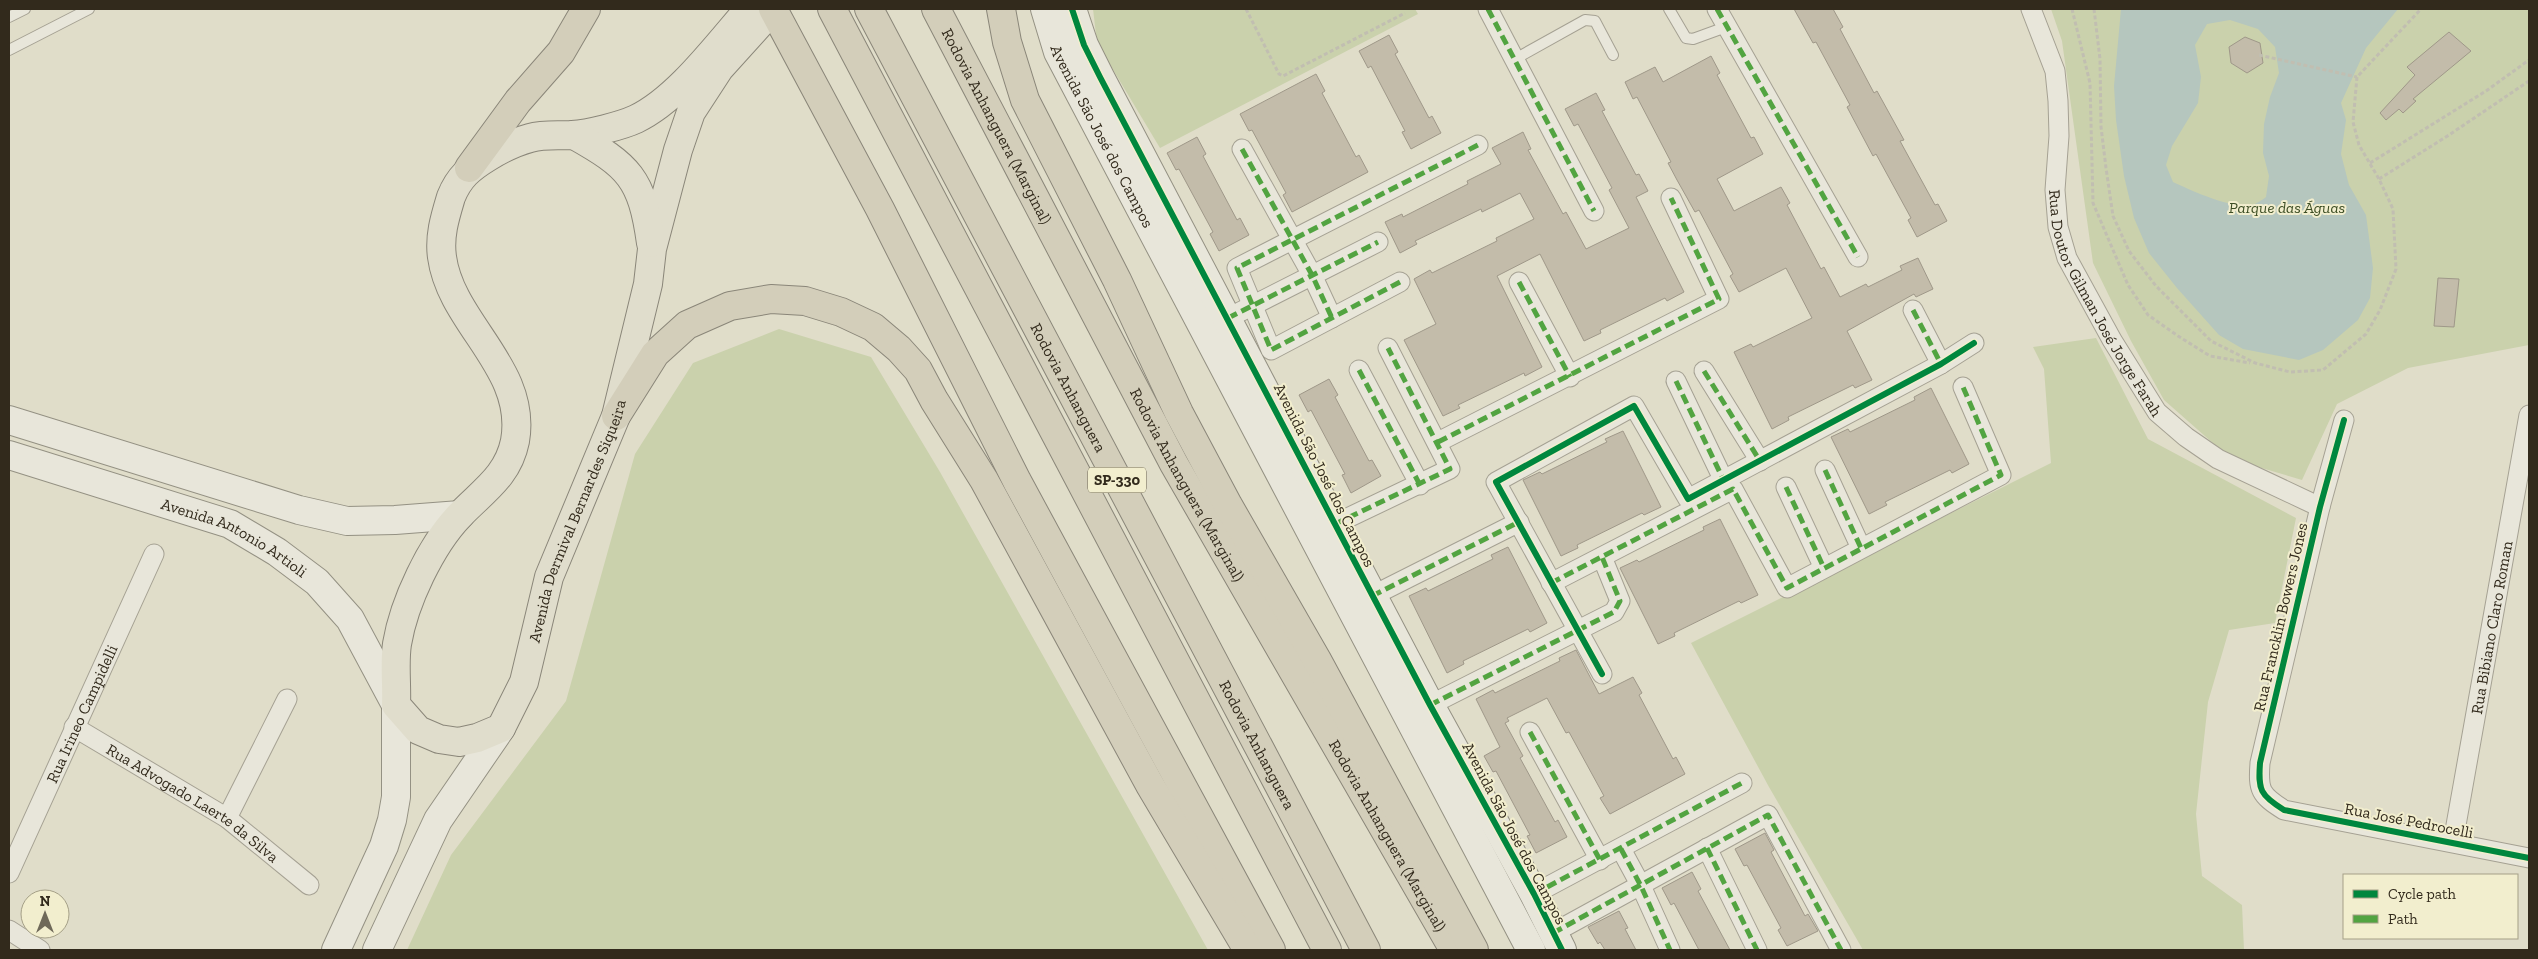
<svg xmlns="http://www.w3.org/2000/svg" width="2538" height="959" font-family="'Zilla Slab',serif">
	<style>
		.green { fill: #cad1ac }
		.water { fill: #b5c6be; fill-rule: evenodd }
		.building { fill: #c3bcaa; stroke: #9f9889 }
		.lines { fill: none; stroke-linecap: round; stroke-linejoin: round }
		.lane-casing { stroke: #a5a193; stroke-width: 12 }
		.street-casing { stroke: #a5a193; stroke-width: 21 }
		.secondary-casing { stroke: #949183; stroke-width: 30 }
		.primary-casing { stroke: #8a8679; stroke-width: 30 }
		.highway-casing { stroke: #8a8679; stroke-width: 30 }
		.path { stroke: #c1beb1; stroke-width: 3; stroke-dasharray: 4 2.5; stroke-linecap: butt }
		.lane { stroke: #e8e6da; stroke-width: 10 }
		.street { stroke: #e8e6da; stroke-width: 19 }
		.secondary { stroke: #e8e6da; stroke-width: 28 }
		.primary { stroke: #e0ddcc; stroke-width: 28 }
		.highway { stroke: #d3ceba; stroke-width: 28 }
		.quiet { stroke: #52a441; stroke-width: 5; stroke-dasharray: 10 5; stroke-linecap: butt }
		.cycleway-casing { stroke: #f2eece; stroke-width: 9 }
		.cycleway { stroke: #00873e; stroke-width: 6 }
		.labels { text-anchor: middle; stroke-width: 4; stroke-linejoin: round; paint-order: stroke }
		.shield { fill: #f2eece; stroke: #6c6551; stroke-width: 1 }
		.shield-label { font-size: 15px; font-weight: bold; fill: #322a1c }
		.street-label { font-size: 16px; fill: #322a1c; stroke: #f2eece }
		.park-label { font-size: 16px; font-style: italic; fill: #3c4d24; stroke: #f2eece }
	</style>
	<rect width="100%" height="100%" fill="#e0ddc9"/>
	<g class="green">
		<path d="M1093,9H1415L1418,14L1160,148L1097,43Z"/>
		<path d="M2051,9H2529V345L2408,368L2337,404L2302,480L2231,459L2164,400L2131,341L2093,263L2062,41Z"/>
		<path d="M779,329L871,357L940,472L1208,950H407L451,855L566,701L635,454L693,363Z"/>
		<path d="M2096,338L2148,439L2296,518L2275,623L2229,630L2208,702L2196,814L2202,876L2242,905L2244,950H1863L1769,787L1691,643L2051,463L2044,369L2033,347Z"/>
	</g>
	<path class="water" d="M2121,9H2398L2366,48L2341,103L2346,120L2341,154L2349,185L2366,215L2373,268L2370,298L2358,320L2323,350L2299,360L2243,349L2219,335L2177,288L2149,253L2134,218L2124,176L2116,120L2114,86ZM2230,20L2258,29L2275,47L2279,73L2270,97L2264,124L2263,153L2269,176L2266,197C2262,200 2256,204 2252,205C2234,210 2190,190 2173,182L2166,165L2172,146L2198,103L2201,77L2195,45L2207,24Z"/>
	<g class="building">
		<path d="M1794,9H1833L1843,27L1840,29L1874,93L1877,91L1904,140L1900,141L1935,205L1938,204L1947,221L1917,237L1908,220L1911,218L1876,154L1873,156L1847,107L1850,105L1816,42L1813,43Z"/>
		<path d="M2449,32L2471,51L2413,99L2416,101L2403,113L2399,109L2386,120L2380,113L2415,75L2407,67Z"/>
		<path d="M1389,35L1398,52L1395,54L1429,118L1432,116L1441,133L1411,149L1402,132L1405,131L1371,66L1368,68L1359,51Z"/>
		<path d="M2245,37L2260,43L2263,63L2247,73L2231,63L2229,47Z"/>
		<path d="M1711,56L1720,73L1717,75L1751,138L1754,137L1763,154L1717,179L1734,211L1781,187L1790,203L1787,205L1821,269L1824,267L1840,297L1866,284L1868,287L1902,270L1900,266L1918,258L1933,289L1916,297L1914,294L1847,331L1872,380L1855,388L1853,385L1788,417L1789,420L1772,429L1734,352L1751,344L1753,347L1812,318L1786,268L1739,292L1730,276L1733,274L1699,210L1695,212L1677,180L1668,163L1671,162L1637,97L1633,99L1625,82L1655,67L1663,82Z"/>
		<path d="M1316,74L1325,91L1322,93L1356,157L1359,155L1368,172L1292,212L1283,195L1286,193L1252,130L1249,131L1240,114Z"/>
		<path d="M1596,93L1605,110L1602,111L1636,175L1639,174L1648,191L1636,197L1684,292L1667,301L1665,298L1600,330L1601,333L1584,341L1540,254L1497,276L1542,367L1525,376L1524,373L1458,405L1460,408L1443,416L1404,340L1436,324L1414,279L1430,270L1432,273L1497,241L1496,238L1534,219L1520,193L1482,212L1481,209L1415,241L1417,244L1400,253L1385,222L1402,214L1403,217L1468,184L1467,181L1501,164L1492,148L1523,132L1531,149L1528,150L1563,214L1566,212L1586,249L1629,228L1609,190L1612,188L1578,124L1574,126L1565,109Z"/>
		<path d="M1197,137L1206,154L1203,156L1237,220L1240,218L1249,235L1219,251L1210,234L1213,232L1179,169L1176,170L1167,153Z"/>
		<path d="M2438,278L2459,279L2454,327L2434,326Z"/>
		<path d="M1329,379L1338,395L1335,397L1369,461L1372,460L1381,476L1351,493L1342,475L1345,474L1311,410L1308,412L1299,395Z"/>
		<path d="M1931,388L1969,464L1952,473L1950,470L1885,502L1887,505L1869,514L1831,437L1848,429L1850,432L1915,400L1914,397Z"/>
		<path d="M1623,431L1661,507L1644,515L1642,513L1577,545L1578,548L1561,556L1523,480L1540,472L1542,474L1607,442L1605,439Z"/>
		<path d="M1720,519L1758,595L1741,603L1739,601L1674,633L1675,636L1658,644L1620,568L1637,560L1639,562L1704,530L1703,527Z"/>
		<path d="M1508,547L1547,623L1530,632L1528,629L1463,661L1464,664L1447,673L1409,596L1426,588L1428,591L1493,559L1491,555Z"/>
		<path d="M1576,650L1599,694L1633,677L1642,693L1639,695L1673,759L1676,757L1685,774L1610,814L1600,798L1604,796L1569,732L1566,733L1547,698L1507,718L1509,721L1505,723L1523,756L1520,758L1555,822L1558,820L1567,837L1536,853L1527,836L1530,835L1496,771L1493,772L1484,756L1500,747L1476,699L1493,690L1495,693L1560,661L1559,658Z"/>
		<path d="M1765,833L1774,850L1771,852L1805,916L1808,914L1818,931L1787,946L1778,930L1781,928L1747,865L1744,866L1735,849Z"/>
		<path d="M1692,872L1701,889L1698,891L1730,950H1699L1674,903L1671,905L1662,888Z"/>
		<path d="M1619,911L1628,928L1625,929L1636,950H1605L1600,942L1598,944L1588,927Z"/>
	</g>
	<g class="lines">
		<defs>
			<g id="lane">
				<path d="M1669,9L1686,38L1693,39L1726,27"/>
				<path d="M9,17L25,9"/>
				<path d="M9,50L89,9"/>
				<path d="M1515,59L1585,20L1595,21L1613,55"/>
			</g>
			<g id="street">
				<path d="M1488,9L1594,211"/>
				<path d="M1717,9L1858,257"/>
				<path id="s1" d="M2031,9L2055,71L2058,101L2059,136L2055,190L2058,227L2067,258L2112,340L2157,412L2186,437L2218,459L2320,507"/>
				<path d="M1242,149L1312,275L1332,318"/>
				<path d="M1400,282L1271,350L1237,268L1478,145"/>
				<path d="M1519,282L1570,377"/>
				<path d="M1913,310L1941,364"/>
				<path d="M1228,318L1378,242"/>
				<path d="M1359,370L1420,485"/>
				<path d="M1704,371L1760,461"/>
				<path d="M1676,381L1724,481"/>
				<path d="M2344,420L2320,507L2260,763C2258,790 2260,795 2284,810L2529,858"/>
				<path d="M1438,442L1719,299L1671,198"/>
				<path d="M1825,470L1861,548"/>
				<path d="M1786,487L1824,568"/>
				<path d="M1335,524L1450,469L1388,348"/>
				<path d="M1551,583L1733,489L1787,588L2001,475L1963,387"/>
				<path d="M1372,596L1519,522"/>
				<path d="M1602,674L1496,482L1634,406L1688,499L1941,364L1974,343"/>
				<path d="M1430,705L1614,612L1620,601L1602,557"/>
				<path id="s2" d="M74,727L227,818L309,885"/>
				<path d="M1530,732L1600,860"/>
				<path d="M227,818L287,699"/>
				<path id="s3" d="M2453,842L2529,415"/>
				<path d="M1707,848L1757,950"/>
				<path d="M1621,849L1641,886L1670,950"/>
				<path id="s4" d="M9,873L154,554"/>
				<path d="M1534,894L1742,783"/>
				<path d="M9,930L40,950"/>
				<path d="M1553,933L1768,815L1841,950"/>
			</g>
			<g id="secondary">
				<path id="s5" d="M1045,9L1058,52L1531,950"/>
				<path d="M1072,9L1084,45L1100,77L1430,705L1534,894L1562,950"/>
				<path d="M9,420L299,510L347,521L395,520L460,515"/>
				<path id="s6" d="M9,455L230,524L277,552L317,582L350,619L396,705V797L392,820L384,846L336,950"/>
				<path d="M377,950L438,820L501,728"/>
			</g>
			<g id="primary">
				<path id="s7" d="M749,9C718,44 678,99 636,119C621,126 588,134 572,135C558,136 544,134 530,138C515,142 501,149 488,157C470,168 459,177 451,197C445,217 439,236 442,257C451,324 528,368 515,441C508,476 483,491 460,515C431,545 404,602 397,644C394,663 397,685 396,705L418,730L439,739L459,742L477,738L501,728L524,682L549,577L616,416L648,284L652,249L678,150L691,112L719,69L773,9"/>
				<path d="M574,135C629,166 642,178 651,243"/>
			</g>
			<g id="highway">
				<path d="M773,9L880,209L1017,481L1271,950"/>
				<path d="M832,9L1327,950"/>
				<path id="s8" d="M869,9L1366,950"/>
				<path id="s9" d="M936,9L1174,464L1454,950"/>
				<path d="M1001,9L1007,42L1025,100L1117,280L1179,413L1228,505L1317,660L1474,950"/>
				<path d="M469,168L518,101L561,52L586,9"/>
				<path d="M616,416L655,354L687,325L730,306L771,299L805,301L841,312L873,327L899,349L918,370L934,400L984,480L1150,785L1248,950"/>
			</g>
		</defs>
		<use href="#lane" class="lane-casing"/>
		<use href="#street" class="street-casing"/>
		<use href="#secondary" class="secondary-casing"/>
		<use href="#primary" class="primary-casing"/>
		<use href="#highway" class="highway-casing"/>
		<g class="path">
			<path d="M1246,9L1279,74L1283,76L1405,13"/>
			<path d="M2072,9L2090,83L2093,203L2128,285L2148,315L2178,336L2210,356L2250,363"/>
			<path d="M2094,9L2100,59L2101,127L2106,168L2113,216L2129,251L2156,286L2211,341L2255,363L2290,372L2323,370L2366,334L2380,310L2396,269L2393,209L2379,179L2359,145L2353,122L2357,77L2421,9"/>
			<path d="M2259,55L2357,77"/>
			<path d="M2370,163L2486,91L2529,60"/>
			<path d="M2379,179L2449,135L2529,81"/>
		</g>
		<use href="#lane" class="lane"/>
		<use href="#street" class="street"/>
		<use href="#secondary" class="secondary"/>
		<use href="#primary" class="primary"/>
		<use href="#highway" class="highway"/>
		<g class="quiet">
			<path d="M1488,9L1594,211"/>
			<path d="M1717,9L1858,257"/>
			<path d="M1242,149L1312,275L1332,318"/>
			<path d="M1400,282L1271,350L1237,268L1478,145"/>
			<path d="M1519,282L1570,377"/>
			<path d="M1913,310L1941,364"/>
			<path d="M1228,318L1378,242"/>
			<path d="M1359,370L1420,485"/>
			<path d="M1704,371L1760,461"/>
			<path d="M1676,381L1724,481"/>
			<path d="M1438,442L1719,299L1671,198"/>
			<path d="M1825,470L1861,548"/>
			<path d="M1786,487L1824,568"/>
			<path d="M1335,524L1450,469L1388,348"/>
			<path d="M1551,583L1733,489L1787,588L2001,475L1963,387"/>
			<path d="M1372,596L1519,522"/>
			<path d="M1430,705L1614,612L1620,601L1602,557"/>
			<path d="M1530,732L1600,860"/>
			<path d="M1707,848L1757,950"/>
			<path d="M1621,849L1641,886L1670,950"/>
			<path d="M1534,894L1742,783"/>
			<path d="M1553,933L1768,815L1841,950"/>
		</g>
		<defs>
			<g id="cycleway">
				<path d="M1072,9L1084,45L1100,77L1430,705L1534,894L1562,950"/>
				<path d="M2344,420L2320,507L2260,763C2258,790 2260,795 2284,810L2529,858"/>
				<path d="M1602,674L1496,482L1634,406L1688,499L1941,364L1974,343"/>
			</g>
		</defs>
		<use href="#cycleway" class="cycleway-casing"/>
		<use href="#cycleway" class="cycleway"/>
	</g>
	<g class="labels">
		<rect class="shield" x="1088" y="467.5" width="58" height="25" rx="4"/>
		<g class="shield-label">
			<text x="1117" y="485">SP-330</text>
		</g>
		<g class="street-label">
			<text dy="6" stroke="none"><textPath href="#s9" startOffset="132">Rodovia Anhanguera (Marginal)</textPath></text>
			<text dy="6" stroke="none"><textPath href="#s5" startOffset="140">Avenida São José dos Campos</textPath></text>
			<text dy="6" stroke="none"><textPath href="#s1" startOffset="311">Rua Doutor Gilman José Jorge Farah</textPath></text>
			<text dy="6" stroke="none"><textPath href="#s8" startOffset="428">Rodovia Anhanguera</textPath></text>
			<text transform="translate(1325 475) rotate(63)" y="6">Avenida São José dos Campos</text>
			<text dy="6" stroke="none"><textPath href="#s9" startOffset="538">Rodovia Anhanguera (Marginal)</textPath></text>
			<text dy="6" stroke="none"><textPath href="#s7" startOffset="1275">Avenida Dermival Bernardes Siqueira</textPath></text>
			<text dy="6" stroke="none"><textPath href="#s6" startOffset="241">Avenida Antonio Artioli</textPath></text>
			<text transform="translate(2280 617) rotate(-77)" y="6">Rua Francklin Bowers Jones</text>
			<text dy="6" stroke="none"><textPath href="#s3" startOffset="218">Rua Bibiano Claro Roman</textPath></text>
			<text dy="6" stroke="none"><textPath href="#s4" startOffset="175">Rua Irineo Campidelli</textPath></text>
			<text dy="6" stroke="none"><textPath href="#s8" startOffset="832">Rodovia Anhanguera</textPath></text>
			<text dy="6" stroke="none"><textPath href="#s2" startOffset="141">Rua Advogado Laerte da Silva</textPath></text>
			<text transform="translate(2409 820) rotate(11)" y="6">Rua José Pedrocelli</text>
			<text transform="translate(1515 833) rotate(62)" y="6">Avenida São José dos Campos</text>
			<text dy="6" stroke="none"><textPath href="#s9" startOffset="942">Rodovia Anhanguera (Marginal)</textPath></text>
		</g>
		<g class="park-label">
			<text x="2287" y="213">Parque das Águas</text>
		</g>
	</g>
	<rect width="2538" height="959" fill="none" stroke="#322a1c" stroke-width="20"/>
	<rect x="2343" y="874" width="175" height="65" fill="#f2eece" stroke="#a5a087"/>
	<rect x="2353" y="890" width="25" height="8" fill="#00873e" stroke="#a5a087"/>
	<text x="2388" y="899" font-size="15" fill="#322a1c">Cycle path</text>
	<rect x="2353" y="915" width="25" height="8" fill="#52a441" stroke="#a5a087"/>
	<text x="2388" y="924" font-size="15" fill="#322a1c">Path</text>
	<g transform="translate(45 914)"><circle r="24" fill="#f2eece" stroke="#a5a087"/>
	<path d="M0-4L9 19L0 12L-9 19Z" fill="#6f6959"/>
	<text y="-8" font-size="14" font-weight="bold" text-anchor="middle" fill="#322a1c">N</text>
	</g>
</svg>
